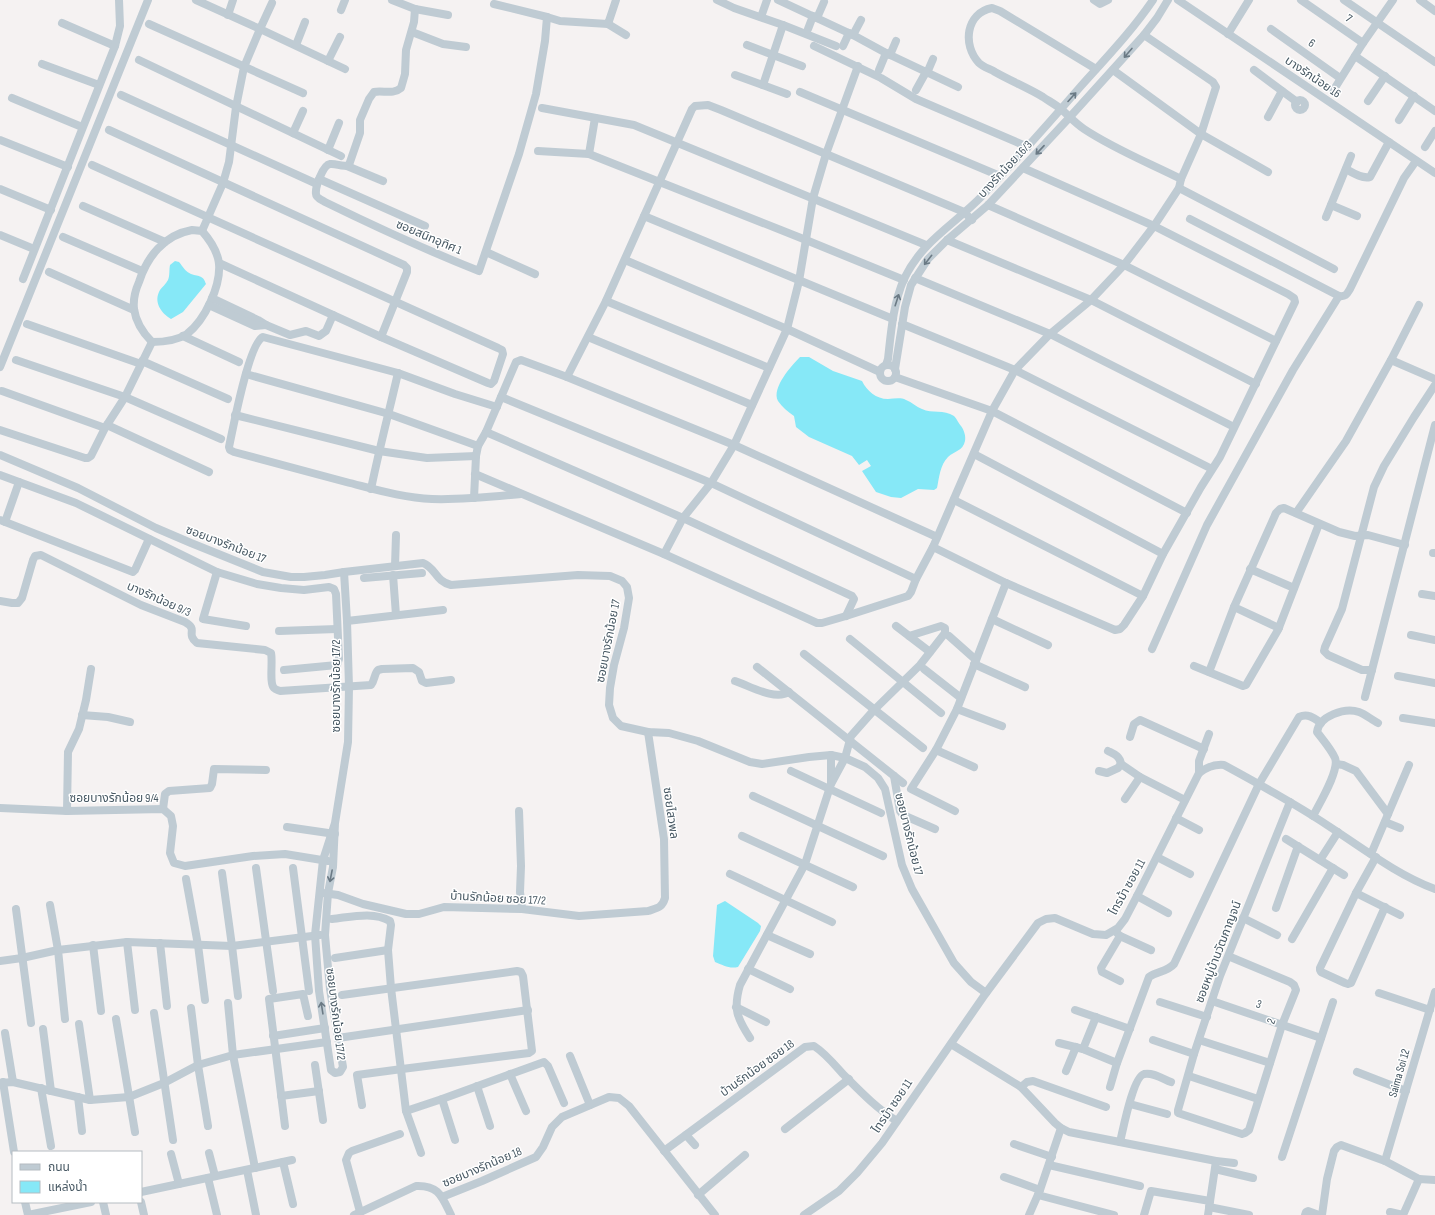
<svg xmlns="http://www.w3.org/2000/svg" width="1435" height="1215" font-family="'Sofia Sans Condensed','Noto Sans Thai',sans-serif">
	<style>
		.water { fill: #86e8f7 }
		.lines { fill: none; stroke-linecap: round; stroke-linejoin: round }
		.minor { stroke: #bfcbd3; stroke-width: 8 }
		.oneway { stroke: #6b7a85 }
		.labels { text-anchor: middle; stroke-width: 3; stroke-linejoin: round; paint-order: stroke }
		.street-label { font-size: 12px; fill: #475863; stroke: #fff }
	</style>
	<rect width="100%" height="100%" fill="#f5f2f2"/>
	<g class="water">
		<path d="M175,261L179,262C183,267 186,272 191,274C200,277 203,275 206,284L183,312L171,319C161,313 153,302 160,290C162,287 166,284 168,280C170,276 169,269 170,265Z"/>
		<path d="M800,357H809L833,371L862,381C867,391 876,399 888,399C894,399 900,397 906,400C912,402 916,407 922,409C932,414 944,409 954,416C957,419 959,424 961,426C964,430 966,436 965,441C963,451 954,451 948,457C940,465 939,478 937,488L934,490L918,489L901,498L891,497L876,492L862,471L871,466L867,460L859,465L852,456L809,437L796,427L794,416C788,412 782,407 778,401C771,388 792,365 800,357Z"/>
		<path d="M725,901L758,923L761,926L760,931L738,967C729,969 723,965 715,962L713,956L717,905Z"/>
	</g>
	<g class="lines">
		<g class="minor">
			<path d="M196,0L260,29L244,67L236,107L229,162L223,183L202,231"/>
			<path d="M392,0L415,9L448,15"/>
			<path d="M717,0L734,8L783,25L836,46"/>
			<path d="M778,0L853,35L886,53L958,87"/>
			<path d="M1094,0L1100,4L1108,0"/>
			<path d="M1178,0L1435,173"/>
			<path d="M1301,0L1363,43"/>
			<path d="M1344,0L1435,62"/>
			<path d="M1420,0L1435,11"/>
			<path d="M272,3L260,29L345,69"/>
			<path d="M494,4L547,17"/>
			<path d="M415,9L414,22L406,50L405,74L401,88C393,95 383,90 374,92L369,99L360,120V133L349,165C342,168 337,163 330,164C323,165 315,187 316,194C316,198 322,200 325,202C376,227 426,250 479,271L519,154L536,94L545,41L547,17L560,21L608,24L616,0"/>
			<path d="M341,10L345,0"/>
			<path d="M228,15L233,0"/>
			<path d="M761,17L767,0"/>
			<path d="M817,18L824,2"/>
			<path d="M62,23L115,46"/>
			<path d="M149,24L303,93"/>
			<path d="M608,24L626,35"/>
			<path d="M808,29L813,16"/>
			<path d="M1271,29L1340,78"/>
			<path d="M412,32L443,44L466,47"/>
			<path d="M1228,34L1249,0"/>
			<path d="M853,35L861,20"/>
			<path d="M296,45L305,22"/>
			<path d="M747,45L802,66"/>
			<path d="M814,46L881,78L916,99L1028,147"/>
			<path d="M843,46L849,33"/>
			<path d="M890,55L896,41"/>
			<path d="M1355,56L1435,111"/>
			<path d="M139,60L341,156"/>
			<path d="M328,61L340,37"/>
			<path d="M42,64L99,85"/>
			<path d="M1096,69L1000,11L992,8C966,13 962,45 979,63C983,67 990,69 995,72C1011,81 1028,88 1043,97C1049,101 1056,105 1061,109C1069,116 1075,123 1084,129C1114,149 1149,163 1181,179"/>
			<path d="M879,70L886,53"/>
			<path d="M1113,70L1201,134L1268,172"/>
			<path d="M1254,70L1297,102"/>
			<path d="M927,73L933,59"/>
			<path d="M735,75L787,94"/>
			<path d="M763,85L783,25"/>
			<path d="M916,90L926,72"/>
			<path d="M1333,91L1363,43L1393,0"/>
			<path d="M800,92L1000,176"/>
			<path d="M121,95L317,184"/>
			<path d="M12,98L82,127"/>
			<circle cx="1300" cy="105" r="5"/>
			<path d="M1368,101L1385,76"/>
			<path d="M542,108L634,125L926,245"/>
			<path d="M1268,117L1282,91"/>
			<path d="M1399,120L1414,96"/>
			<path d="M109,130L404,265L407,268V272L381,337"/>
			<path d="M293,133L303,111"/>
			<path d="M0,140L68,167"/>
			<path d="M1425,147L1435,131"/>
			<path d="M328,150L339,123"/>
			<path d="M538,151L589,154L806,240L904,280"/>
			<path d="M589,154L595,118"/>
			<path d="M92,165L498,348L502,350L503,354L494,381L491,384L488,383L381,337L219,263"/>
			<path d="M347,166L383,181"/>
			<path d="M1346,169C1353,173 1362,179 1370,177L1389,142"/>
			<path d="M319,179L425,226"/>
			<path d="M1179,188L1334,269"/>
			<path d="M0,189L51,210"/>
			<path d="M988,205L1124,265L1276,341"/>
			<path d="M1331,205L1357,216"/>
			<path d="M83,206L165,242"/>
			<path d="M644,216L893,319"/>
			<path d="M1326,217L1351,156"/>
			<path d="M1190,219L1339,296C1346,297 1347,294 1350,289L1404,178L1416,161"/>
			<path d="M192,230L202,231C210,240 217,250 219,263C221,286 205,320 187,334C176,341 164,342 152,342C143,333 136,323 134,309C133,300 135,291 139,282C147,257 164,235 192,230Z"/>
			<path d="M0,235L34,249"/>
			<path d="M63,237L142,271"/>
			<path d="M947,240L1091,300L1256,384"/>
			<path d="M486,252L535,274"/>
			<path d="M625,260L787,329L880,372"/>
			<path d="M49,272L134,310"/>
			<path d="M915,278L1050,334L1234,427"/>
			<path d="M23,279L115,46L120,26L119,0"/>
			<path d="M212,298L258,320L266,325L290,335L306,331L319,336L326,331L333,315"/>
			<path d="M606,301L769,368"/>
			<path d="M209,305L255,326L266,325"/>
			<path d="M27,324L141,364"/>
			<path d="M902,324L1015,370L1212,469"/>
			<path d="M183,336L239,362"/>
			<path d="M588,337L752,405"/>
			<path d="M16,360L125,397L221,439"/>
			<path d="M1391,360L1435,379"/>
			<path d="M142,361L228,399"/>
			<path d="M886,365L888,359C891,332 893,304 904,279C922,241 954,225 982,196C1016,160 1049,123 1081,86C1106,58 1132,31 1153,0"/>
			<circle cx="888" cy="373" r="8"/>
			<path d="M0,367L148,0"/>
			<path d="M895,369L905,307L911,285L928,259L947,240L988,205L1069,118L1144,35L1157,18L1168,0"/>
			<path d="M246,374L389,414L478,446"/>
			<path d="M567,377L734,445L937,537"/>
			<path d="M895,377L992,411L1187,513"/>
			<path d="M2,391L105,428"/>
			<path d="M501,397L711,483L916,579"/>
			<path d="M497,407L455,394L398,373L263,337C249,343 233,428 229,447L230,450L234,452C271,462 308,472 346,482C374,489 403,498 432,499C462,500 491,497 521,494"/>
			<path d="M235,415L379,451L427,458L476,456"/>
			<path d="M107,425L209,472"/>
			<path d="M0,430L85,458H88L91,456L105,428L125,397L152,342"/>
			<path d="M486,432L683,518L852,596L854,599L846,616"/>
			<path d="M974,454L1163,554"/>
			<path d="M0,455L78,488L156,528L191,543L263,572L291,577H304L325,575L344,572L423,563C436,568 435,581 451,585L578,575L610,576L622,581L627,587L629,598L624,628L614,665L610,688L609,705L613,718L621,726L648,732L669,733L698,741L750,762L762,764L809,757L831,755L845,758L865,767L878,778L885,789L902,865L912,889L954,963L971,982L986,993"/>
			<path d="M475,474L664,554L817,623H822L846,616L908,596L911,592L916,579L933,547L992,411L1015,370L1050,334L1091,300L1124,265L1154,226L1179,188L1181,179L1201,134L1216,87L1213,82L1144,35"/>
			<path d="M0,475L76,503L217,572L257,584L281,588L304,590L329,587L334,589L336,594L339,659L337,665L284,670"/>
			<path d="M371,489C379,450 389,412 398,373"/>
			<path d="M474,498L476,456L478,446L486,432L516,362L521,360L567,377L606,301L692,109L695,106L708,105L721,110L964,212L972,220"/>
			<path d="M954,500L1143,596"/>
			<path d="M1296,513L1346,441L1391,360L1419,305"/>
			<path d="M0,520L133,572L135,570L149,539"/>
			<path d="M5,522L19,482"/>
			<path d="M933,547L1006,583L1115,630L1120,629L1124,625L1143,596L1163,554L1201,487L1220,457L1295,302L1294,298L1288,294L1154,226L1023,168"/>
			<path d="M1433,553H1435"/>
			<path d="M664,554L683,518L711,483L734,445L787,329L799,281L813,198L826,154L858,66"/>
			<path d="M395,566L396,535"/>
			<path d="M1250,569L1294,588"/>
			<path d="M217,572L203,619L246,626"/>
			<path d="M393,575L396,615"/>
			<path d="M364,578L422,573"/>
			<path d="M1422,594L1435,596"/>
			<path d="M0,601L12,603H18L22,598L33,560L35,556L41,555L141,605L185,622C199,630 185,633 197,643L265,650L271,653C273,661 269,683 274,688C276,690 278,690 280,691L371,685C375,680 374,674 378,670L382,669L413,668L419,672L422,681L426,683L451,680"/>
			<path d="M1234,607L1279,628"/>
			<path d="M992,619L1048,645"/>
			<path d="M347,621L443,610"/>
			<path d="M896,626L930,652"/>
			<path d="M279,631L337,629"/>
			<path d="M1411,635L1435,640"/>
			<path d="M949,636L976,660"/>
			<path d="M850,639L941,713"/>
			<path d="M1152,649L1207,525L1293,370L1339,296"/>
			<path d="M804,654L923,748"/>
			<path d="M974,664L1025,687"/>
			<path d="M1194,666L1243,686L1246,685L1278,630L1319,524"/>
			<path d="M757,667L903,783"/>
			<path d="M924,669L961,698"/>
			<path d="M1372,670H1362L1328,655L1324,651L1325,647L1342,609L1374,487L1384,466L1414,417L1435,385"/>
			<path d="M1209,672L1234,607L1276,513L1280,509L1284,508L1339,532L1355,536L1368,535L1405,545"/>
			<path d="M1398,676L1435,683"/>
			<path d="M735,681C750,686 775,701 789,692"/>
			<path d="M1365,697L1435,425"/>
			<path d="M957,709L1002,726"/>
			<path d="M82,715L108,717L130,722"/>
			<path d="M1403,718L1435,723"/>
			<path d="M1130,737L1134,724L1140,720L1204,749"/>
			<path d="M936,750L974,767"/>
			<path d="M1108,751C1114,754 1120,756 1121,764"/>
			<path d="M831,755V783"/>
			<path d="M1336,764L1343,765L1356,771L1388,814"/>
			<path d="M791,771L881,813"/>
			<path d="M1099,771L1107,773L1118,768L1121,764L1140,777L1185,800"/>
			<path d="M1199,773V761L1209,734"/>
			<path d="M894,776L900,811L903,815L935,829"/>
			<path d="M753,796L883,856"/>
			<path d="M1125,799L1140,777"/>
			<path d="M0,808L67,811L163,809L171,816L173,826L170,853L174,863L185,866L253,856L285,854L328,861"/>
			<path d="M163,809L165,794L169,791L210,788L212,784L214,769L266,770"/>
			<path d="M67,811L68,752L79,729L86,700L91,669"/>
			<path d="M519,811L521,866L520,892L522,909"/>
			<path d="M955,811L911,789L936,750L957,709L1006,583"/>
			<path d="M1313,816C1319,804 1340,770 1335,758C1331,749 1323,740 1317,732C1319,716 1345,707 1359,712C1365,714 1372,720 1378,723"/>
			<path d="M1176,818L1199,830"/>
			<path d="M1385,822L1400,828"/>
			<path d="M335,823L333,867L328,893L325,935L330,989L343,1067L340,1072L335,1073L331,1070L319,991L315,935L323,860L335,823L348,742L349,687L347,621L344,572"/>
			<path d="M287,827L335,834"/>
			<path d="M742,836L853,887"/>
			<path d="M1286,839L1344,875"/>
			<path d="M1371,854L1409,765"/>
			<path d="M1157,857L1190,874"/>
			<path d="M1376,857L1356,893L1320,968V970L1321,972L1345,983L1348,984L1351,983L1385,907"/>
			<path d="M1320,860L1338,832"/>
			<path d="M256,868L273,991"/>
			<path d="M293,868L309,991"/>
			<path d="M222,873L232,946L238,996"/>
			<path d="M730,874L832,922"/>
			<path d="M186,879L198,945L205,1000"/>
			<path d="M323,893L338,895L363,904L406,914H419L444,907L522,909L579,916L648,911C657,908 662,908 665,898L664,839L648,732"/>
			<path d="M1356,893L1400,915"/>
			<path d="M1137,896L1168,913"/>
			<path d="M50,905L58,950L65,1019"/>
			<path d="M1276,908L1298,846"/>
			<path d="M16,909L31,1023"/>
			<path d="M1243,918L1277,935"/>
			<path d="M332,919C351,917 373,911 390,921L391,925L388,950L391,988L406,1111L421,1153"/>
			<path d="M1116,932L1120,936L1151,950"/>
			<path d="M767,935L810,954"/>
			<path d="M1292,939L1333,868"/>
			<path d="M127,942L135,1010"/>
			<path d="M160,943L167,1006"/>
			<path d="M93,945L101,1011"/>
			<path d="M1228,956L1290,982L1294,985L1296,990L1282,1025L1249,1130L1245,1133L1242,1134L1181,1114L1178,1113V1110L1194,1054L1220,976L1290,802"/>
			<path d="M335,958L388,950"/>
			<path d="M0,961L22,958L58,950L127,942L232,946L320,935"/>
			<path d="M748,969L790,989"/>
			<path d="M1120,981L1102,972L1101,968L1120,936"/>
			<path d="M1379,993L1430,1010"/>
			<path d="M342,995L517,971L521,972L523,976L532,1051L529,1053L402,1069L357,1075L362,1105"/>
			<path d="M1212,1001L1321,1038"/>
			<path d="M1160,1002L1207,1017"/>
			<path d="M228,1003L233,1055L255,1168"/>
			<path d="M736,1007L766,1022"/>
			<path d="M191,1008L198,1065L208,1126"/>
			<path d="M1075,1010L1130,1029"/>
			<path d="M154,1013L173,1140"/>
			<path d="M116,1019L135,1132"/>
			<path d="M79,1024L90,1100"/>
			<path d="M43,1029L51,1091"/>
			<path d="M5,1033L13,1082"/>
			<path d="M273,1036L325,1028"/>
			<path d="M338,1038L528,1010"/>
			<path d="M750,1038C737,1018 733,1009 740,985L805,864L831,784L845,758L851,736L874,710L920,665L945,633V628L941,626L909,636"/>
			<path d="M1153,1040L1194,1054"/>
			<path d="M1199,1040L1270,1063"/>
			<path d="M1059,1043L1083,1049L1117,1063"/>
			<path d="M951,1044L1021,1087L1055,1123L1061,1128L1069,1132L1216,1161L1234,1163"/>
			<path d="M1083,1049L1096,1017"/>
			<path d="M570,1056L590,1105"/>
			<path d="M315,1065L323,1120"/>
			<path d="M1066,1071L1076,1047"/>
			<path d="M1357,1072L1406,1091"/>
			<path d="M510,1074L526,1111"/>
			<path d="M1189,1076L1258,1099"/>
			<path d="M3,1082L14,1152"/>
			<path d="M0,1083L13,1082L90,1100L129,1097L164,1083L198,1065L233,1055L327,1042"/>
			<path d="M477,1086L490,1126"/>
			<path d="M1021,1087L1027,1082L1033,1081L1106,1107"/>
			<path d="M1110,1087L1117,1063L1149,977C1157,971 1167,972 1174,964L1259,784L1299,717C1308,713 1314,718 1321,723"/>
			<path d="M41,1088L51,1146"/>
			<path d="M281,1096L319,1091"/>
			<path d="M78,1097L82,1131"/>
			<path d="M442,1099L455,1140"/>
			<path d="M1130,1104L1167,1114"/>
			<path d="M406,1111L442,1099L544,1062L548,1066L564,1103"/>
			<path d="M285,1126L269,999L303,994L308,1016"/>
			<path d="M785,1129L849,1079"/>
			<path d="M686,1135L695,1145"/>
			<path d="M1120,1142C1123,1130 1133,1077 1144,1074C1153,1072 1163,1079 1171,1082"/>
			<path d="M1014,1144L1052,1157"/>
			<path d="M664,1151L805,1047L814,1046C825,1053 834,1064 843,1074C859,1090 877,1109 897,1121"/>
			<path d="M209,1153L215,1176"/>
			<path d="M171,1154L179,1184"/>
			<path d="M1282,1157L1333,1002"/>
			<path d="M1385,1161L1435,992"/>
			<path d="M283,1162L293,1204"/>
			<path d="M1049,1165L1140,1186"/>
			<path d="M1215,1169L1253,1178"/>
			<path d="M247,1170L256,1215"/>
			<path d="M1004,1177L1040,1190"/>
			<path d="M208,1178L217,1215"/>
			<path d="M141,1192L292,1160"/>
			<path d="M698,1195L745,1155"/>
			<path d="M1038,1195L1114,1215"/>
			<path d="M442,1197L482,1181L536,1157L543,1147L552,1127L562,1117L609,1097L619,1098L629,1106L715,1215"/>
			<path d="M25,1202L28,1215L91,1202"/>
			<path d="M103,1202L106,1215"/>
			<path d="M141,1202L144,1215"/>
			<path d="M1209,1207L1249,1215"/>
			<path d="M360,1212L346,1160L349,1153L352,1151L400,1134"/>
			<path d="M1390,1212L1403,1215"/>
			<path d="M354,1215L416,1186C439,1185 442,1197 451,1215"/>
			<path d="M804,1215L839,1191L857,1173L882,1143L986,993L1038,923L1046,919L1055,918L1093,934L1106,935L1118,928L1125,919L1137,896L1199,773C1207,767 1214,764 1224,765C1259,784 1294,803 1327,825C1361,847 1397,875 1435,889"/>
			<path d="M1029,1215L1040,1190L1061,1128"/>
			<path d="M1144,1215L1151,1191L1210,1201"/>
			<path d="M1208,1215L1216,1161"/>
			<path d="M1305,1215L1306,1212L1308,1211L1319,1215"/>
			<path d="M1322,1215L1327,1179L1334,1151L1337,1147L1341,1145L1385,1161L1419,1179"/>
			<path d="M1403,1215L1419,1179L1435,1180"/>
		</g>
	</g>
	<defs><path id="oneway-shaft" d="M-6 0H5M1.5-3L5.5 0L1.5 3" fill="none" stroke-width="1.6" stroke-linecap="round" stroke-linejoin="round"/></defs>
	<g class="oneway">
		<use href="#oneway-shaft" transform="translate(1128 53) rotate(131)"/>
		<use href="#oneway-shaft" transform="translate(1072 97) rotate(-48)"/>
		<use href="#oneway-shaft" transform="translate(1040 150) rotate(133)"/>
		<use href="#oneway-shaft" transform="translate(928 260) rotate(128)"/>
		<use href="#oneway-shaft" transform="translate(897 300) rotate(-72)"/>
		<use href="#oneway-shaft" transform="translate(331 876) rotate(101)"/>
		<use href="#oneway-shaft" transform="translate(322 1008) rotate(-99)"/>
	</g>
	<g class="labels">
		<g class="street-label">
			<text transform="translate(1349 18) rotate(35)" y="4">7</text>
			<text transform="translate(1312 43) rotate(35)" y="4">6</text>
			<text transform="translate(1313 77) rotate(34)" y="4">บางรักน้อย 16</text>
			<text transform="translate(1005 169) rotate(-47)" y="4">บางรักน้อย 16/3</text>
			<text transform="translate(429 237) rotate(23)" y="4">ซอยสนิทอุทิศ 1</text>
			<text transform="translate(226 544) rotate(21)" y="4">ซอยบางรักน้อย 17</text>
			<text transform="translate(159 599) rotate(24)" y="4">บางรักน้อย 9/3</text>
			<text transform="translate(608 641) rotate(-79)" y="4">ซอยบางรักน้อย 17</text>
			<text transform="translate(336 686) rotate(-90)" y="4">ซอยบางรักน้อย 17/2</text>
			<text x="114" y="802">ซอยบางรักน้อย 9/4</text>
			<text transform="translate(671 813) rotate(82)" y="4">ซอยไสวพล</text>
			<text transform="translate(909 834) rotate(76)" y="4">ซอยบางรักน้อย 17</text>
			<text transform="translate(1127 887) rotate(-61)" y="4">ไทรม้า ซอย 11</text>
			<text transform="translate(498 898) rotate(3)" y="4">บ้านรักน้อย ซอย 17/2</text>
			<text transform="translate(1218 952) rotate(-69)" y="4">ซอยหมู่บ้านวัฒกาญจน์</text>
			<text transform="translate(1259 1004) rotate(19)" y="4">3</text>
			<text transform="translate(336 1014) rotate(83)" y="4">ซอยบางรักน้อย 17/2</text>
			<text transform="translate(1271 1021) rotate(-71)" y="4">2</text>
			<text transform="translate(757 1068) rotate(-36)" y="4">บ้านรักน้อย ซอย 18</text>
			<text transform="translate(1399 1073) rotate(-74)" y="4">Saima Soi 12</text>
			<text transform="translate(892 1106) rotate(-56)" y="4">ไทรม้า ซอย 11</text>
			<text transform="translate(482 1167) rotate(-23)" y="4">ซอยบางรักน้อย 18</text>
		</g>
	</g>
	<rect x="12" y="1151" width="130" height="52" fill="#ffffff" stroke="#b5bcc1"/>
	<rect x="20" y="1164" width="20" height="6" fill="#bfcbd3" stroke="#b5bcc1"/>
	<text x="48" y="1171" font-size="12" fill="#475863">ถนน</text>
	<rect x="20" y="1181" width="20" height="12" fill="#86e8f7" stroke="#b5bcc1"/>
	<text x="48" y="1191" font-size="12" fill="#475863">แหล่งน้ำ</text>
</svg>
